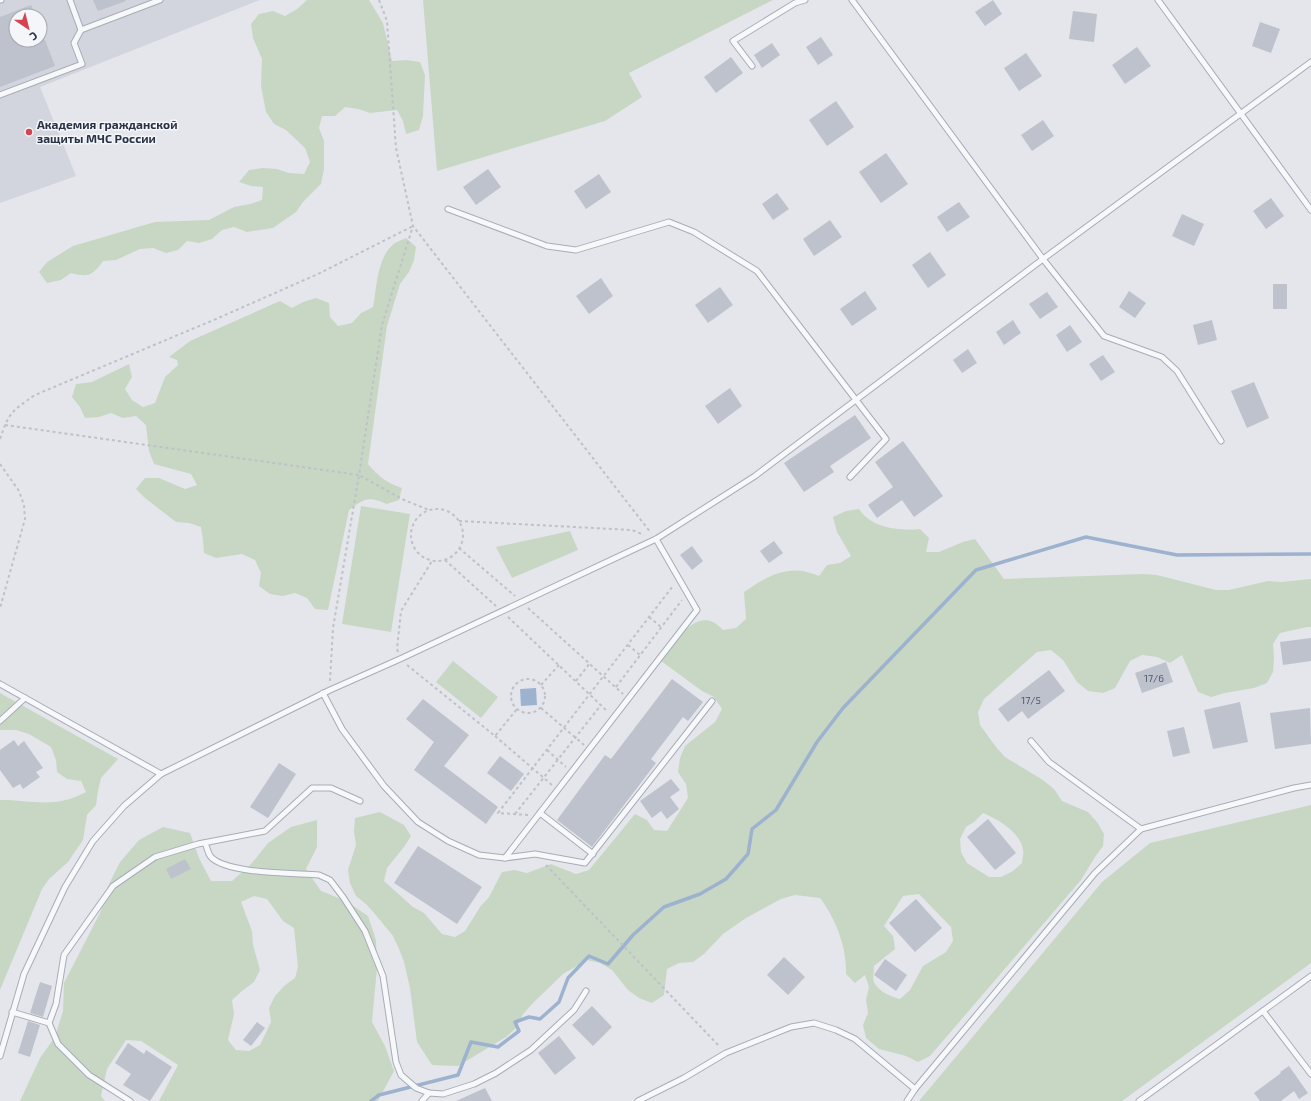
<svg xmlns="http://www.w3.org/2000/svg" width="1311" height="1101" font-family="'Exo 2',sans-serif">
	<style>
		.built { fill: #d2d5de; fill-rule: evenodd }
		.green { fill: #c8d7c4; fill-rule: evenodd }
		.water { fill: #9db2ce }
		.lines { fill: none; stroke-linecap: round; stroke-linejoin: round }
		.stream { stroke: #9db2ce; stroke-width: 3.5 }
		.building { fill: #bdc2cd }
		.lane-casing { stroke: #a8acb7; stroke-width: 7 }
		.path { stroke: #bec1c8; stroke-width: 2; stroke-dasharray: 3 3; stroke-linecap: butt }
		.lane { stroke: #f7f8fa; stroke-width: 5 }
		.poi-dot { fill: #d64350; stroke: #f4f6f9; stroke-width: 1.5 }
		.labels { text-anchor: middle; stroke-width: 3; stroke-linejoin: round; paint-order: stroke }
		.number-label { font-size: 10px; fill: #4f5668 }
		.poi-label { font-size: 12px; font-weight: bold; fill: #2a3246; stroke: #f4f6f9; text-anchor: start }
	</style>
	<rect width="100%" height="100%" fill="#e4e6ec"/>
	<path class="built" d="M0,0H260L40,87L76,176L0,203ZM16,16H40V40H16Z"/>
	<g class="green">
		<path d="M307,0H369L383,23L392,61L406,60L420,62L425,75L423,116L419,130L406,134L403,121L397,110L370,113L358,109L345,107L335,116H322L319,128L324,141V169L321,184L303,202L296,212L273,228L247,232L234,227L222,230L212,239L199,243L187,241L178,250L166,253L153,248L140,249L116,260L103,261C93,275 89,278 71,273L61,280L47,283L39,272L47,262L73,246L155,222L209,220L234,207L250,204L262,200L263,187L251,186L239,182L249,170L263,168L277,169L289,173L304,174L310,162L305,148L286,130L274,124L266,112L261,86L262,59L253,38L251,24L259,14L273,11L285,16L297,9Z"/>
		<path d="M423,0H773L629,73L642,97L605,121L437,171Z"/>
		<path d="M406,238L416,247L414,260L409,272L400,284L387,326L368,464C379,477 387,483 402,488L399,500L387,504C368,496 365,498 349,510L328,610L315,609L307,598L295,593L283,596L270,594L259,586L261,573L255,560L242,554L216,558L204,553L203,540L201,527L189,523L176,522L145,498L136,489L145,478H159L185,489L197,485L191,474L154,464L149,451L146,425L136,416L123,418L111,413L99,417L85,418L80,407L72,397L76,384L92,382L129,364L132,377L125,389L132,400L143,407L155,403L165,377L178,365L177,360L169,357L190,341L280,301L292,308L303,302L316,298L329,303L330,317L338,326L352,323L361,313L373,307C377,286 377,256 395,243C399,241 403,239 406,238Z"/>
		<path d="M361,506L410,514L391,632L342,624Z"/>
		<path d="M859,509C871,528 899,531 920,529L929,538L926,552H939L963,542L975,539L1004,579L1143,574L1157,575L1216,590H1229L1268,581L1281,582L1311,579V627H1307L1280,633L1273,644L1274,658L1273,672L1267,683L1254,688L1225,693L1211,697L1198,692L1182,655L1170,663L1157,657L1142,655L1130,661L1115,688L1103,693L1088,691L1077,682L1063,660L1051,650L1037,652L984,699L978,712L980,725L996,747L1005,757L1043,780L1054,789L1062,801L1088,812L1097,822L1104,834L1103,846L1095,857L1081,880L930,1056L918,1062L906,1056L879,1049L866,1038L863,1025L868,1013L866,1000L869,987L865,975L855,983L846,974C847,948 836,919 820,898L795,895L781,899L746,918L723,934L704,954L693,962L679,963L667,969L664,995L652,1003L639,998L628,990L612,970L600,963L587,960L563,974L533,1003L523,1014L516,1028L506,1037L458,1066L432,1065L417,1042L410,988L404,962L399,949L393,936L375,914L367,905L356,896L350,883L348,870L356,845L354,832L355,818L380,812L404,825L411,836L404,847L387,868L384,881L413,907L424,913L442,934L455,937L465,931L480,907L489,897L502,872L515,870L527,873L551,864L576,874L589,870L635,814L647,820L654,830L667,831L688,798L686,784L678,772L680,758L685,746L715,722L722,709L714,697L702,691L661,661C672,647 691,612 713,622C717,624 720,627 723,630L736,628L746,619L744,592C762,580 780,568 803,571C808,572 814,574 819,576L827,565L840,563L851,556L837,532L833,517L846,511ZM983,813C998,819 1021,833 1023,850C1024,854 1022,859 1022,863L1013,871L1001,877H989L967,863L961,852L960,839L966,827L974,822ZM919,894L951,927L953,941L946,952L923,966L910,990L900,999C890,996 876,991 873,979C873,975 874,970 874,966L895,949L893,936L884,926L903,896Z"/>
		<path d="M570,531L578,550L512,578L496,547Z"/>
		<path d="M453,661L498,697L481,718L436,682Z"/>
		<path d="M0,693L118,759L101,778L98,791L96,805L87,815L83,840L68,862L49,879L42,889L0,990V800C33,800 55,809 86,792L81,781L67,779L57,772L56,760L51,747L29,734L16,730H0Z"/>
		<path d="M1311,805V963L1122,1101H919L1102,882L1150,843Z"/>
		<path d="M317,820V847L306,869L321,891L346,901L368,916L376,940L377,968L372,1022L385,1046L394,1071L378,1101H159L178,1065L141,1041L126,1040L107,1069L101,1096L105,1101H20L40,1058L55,1037L63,1011L64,983L101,911L108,886L120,862L139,840L163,827L190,833L199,858L211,881H232L252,863L268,843L291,827ZM254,896L267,899L283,921L294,928L298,967L295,978L284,986L275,996L269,1008L271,1022L260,1045L249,1051L236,1050L228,1040L234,1014L232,1000L242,991L254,982L260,970L253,945L252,931L241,902Z"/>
	</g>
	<path class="water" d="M536,688L537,705L521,706L520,689Z"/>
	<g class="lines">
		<path class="stream" d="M371,1101L379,1095L458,1075L471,1042L498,1047L519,1031L515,1022L529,1017L540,1019L559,1002L568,978L589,956L608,964L633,935L664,907L700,894L726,879L748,854L752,829L776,810L817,742L843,708L976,570L1086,537L1177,555L1311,554"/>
	</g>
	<g class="building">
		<path d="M93,0H125L126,1L98,11Z"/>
		<path d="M993,0L1002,14L985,26L975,12Z"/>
		<path d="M31,5L36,16H16V40H45L55,66L0,87V17Z"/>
		<path d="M1073,11L1097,14L1094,42L1069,39Z"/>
		<path d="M1260,22L1280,29L1271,53L1252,46Z"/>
		<path d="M821,37L833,55L818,65L806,47Z"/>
		<path d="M772,43L780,55L762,68L754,55Z"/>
		<path d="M1137,47L1151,66L1125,84L1112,65Z"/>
		<path d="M1026,53L1042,76L1019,91L1004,68Z"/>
		<path d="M731,57L743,73L716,93L704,77Z"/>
		<path d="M836,101L854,127L827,146L809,120Z"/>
		<path d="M1043,120L1054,136L1032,151L1021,135Z"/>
		<path d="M886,153L908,184L881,203L859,172Z"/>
		<path d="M488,169L501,187L476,205L463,187Z"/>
		<path d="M599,174L611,192L586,209L574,191Z"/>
		<path d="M777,193L789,209L773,220L762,204Z"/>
		<path d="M1271,198L1284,216L1266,229L1253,211Z"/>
		<path d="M959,202L970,217L947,232L937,217Z"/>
		<path d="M1182,214L1204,224L1194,246L1172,236Z"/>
		<path d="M830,220L842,237L814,256L803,239Z"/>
		<path d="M930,252L946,275L928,288L912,265Z"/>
		<path d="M601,278L613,296L589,314L576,296Z"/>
		<rect x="1273" y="284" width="14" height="25"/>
		<path d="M720,287L733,305L708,323L695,305Z"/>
		<path d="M865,291L877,309L852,326L840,309Z"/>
		<path d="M1129,291L1146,303L1135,318L1119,307Z"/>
		<path d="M1047,292L1058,307L1040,319L1029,304Z"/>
		<path d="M1013,320L1021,333L1004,345L996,332Z"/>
		<path d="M1212,320L1217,340L1198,345L1193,325Z"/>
		<path d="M1070,325L1082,342L1067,352L1056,335Z"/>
		<path d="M968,349L977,363L962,373L953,360Z"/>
		<path d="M1103,355L1115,372L1101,381L1089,364Z"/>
		<path d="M1254,382L1269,418L1247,428L1231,391Z"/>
		<path d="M730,388L742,406L718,424L705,406Z"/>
		<path d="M855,415L871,438L830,466L834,472L804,492L784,463Z"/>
		<path d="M903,441L943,496L914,517L902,500L877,518L868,505L893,487L875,462Z"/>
		<path d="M774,541L783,553L769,563L760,551Z"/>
		<path d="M692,546L703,561L692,570L680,555Z"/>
		<path d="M1311,638V661L1283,665L1280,642Z"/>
		<path d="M1166,662L1173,682L1142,693L1135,673Z"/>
		<path d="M1049,670L1065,691L1028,719L1022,711L1008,722L998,709Z"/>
		<path d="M672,679L703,702L688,721L683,717L651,759L656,763L592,847L557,820L605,755L611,759Z"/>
		<path d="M423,699L469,735L444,766L498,807L486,824L414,770L434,742L406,719Z"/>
		<path d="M1240,702L1248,742L1213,749L1204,710Z"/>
		<path d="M1310,708L1311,744L1275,749L1270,713Z"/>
		<path d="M1184,727L1190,753L1173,757L1167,731Z"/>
		<path d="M14,740L18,746L24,741L43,768L36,772L40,777L23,789L20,784L13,788L0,770V750Z"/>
		<path d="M500,756L524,774L511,791L487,773Z"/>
		<path d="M279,763L296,774L268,818L250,807Z"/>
		<path d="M671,779L680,790L670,797L679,809L667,819L661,811L652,818L640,801Z"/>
		<path d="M988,819L1016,853L995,870L967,837Z"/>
		<path d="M418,846L482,887L457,924L394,883Z"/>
		<path d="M185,859L191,869L171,879L166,869Z"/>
		<path d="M916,899L942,928L915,952L889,923Z"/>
		<path d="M784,957L805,977L788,995L767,975Z"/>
		<path d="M885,959L907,975L896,991L874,975Z"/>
		<path d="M40,982L52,986L43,1017L30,1013Z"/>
		<path d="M592,1006L612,1027L593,1046L572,1025Z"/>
		<path d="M28,1021L40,1025L30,1057L18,1053Z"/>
		<path d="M257,1022L265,1028L251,1046L243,1040Z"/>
		<path d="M559,1036L576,1058L555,1075L538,1053Z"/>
		<path d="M128,1043L144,1054L146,1050L172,1067L150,1101L123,1085L131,1074L115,1063Z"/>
		<path d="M1289,1066L1308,1093L1299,1099L1294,1091L1281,1101H1260L1254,1093L1281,1073L1280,1072Z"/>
		<path d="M485,1088L492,1101H456Z"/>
	</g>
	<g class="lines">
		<defs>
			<g id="lane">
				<path d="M0,0H1"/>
				<path d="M70,0L81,30L160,0"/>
				<path d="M852,0L1043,259L1104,336L1162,357L1177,371L1221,441"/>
				<path d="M1158,0L1311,210"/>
				<path d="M752,66L733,41L795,3L805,0"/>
				<path d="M0,95L82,64L74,43L81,30"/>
				<path d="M448,209L547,246L576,250L669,222L694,232L757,271L886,439L850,477"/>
				<path d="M0,684L161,774"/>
				<path d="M323,693L342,729L384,786L418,822L448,841L479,855L505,858L697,610L656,539"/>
				<path d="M0,721L25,698"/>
				<path d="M1031,741L1049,762L1141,829"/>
				<path d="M540,813L593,854"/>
				<path d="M205,843C207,847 208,854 211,857C227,874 294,873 319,875L330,880L343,897L365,931L383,976L396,1062L401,1075L416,1088L429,1093L443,1094L474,1084L496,1073L531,1050L574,1010L586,991"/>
				<path d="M505,858L535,854L585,863L712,701"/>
				<path d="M1263,1011L1311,1074"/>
				<path d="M12,1012L49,1023L58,1044L89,1075L130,1101"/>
				<path d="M49,1023L56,1004L64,955L113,886L155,857L198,844L265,831L312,788H331L360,801"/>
				<path d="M0,1056L24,974L65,887L93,841L124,806L161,774L330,690L400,659L656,539L755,476L1043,259L1311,62"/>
				<path d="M422,1101L429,1093"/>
				<path d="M638,1101L684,1078L726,1053L791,1027L814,1023L836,1030L855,1039L915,1089"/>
				<path d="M907,1101L915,1089L1095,873L1141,829L1294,788L1311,785"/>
				<path d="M1139,1101L1311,976"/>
			</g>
		</defs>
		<use href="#lane" class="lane-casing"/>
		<g class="path">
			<path d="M379,0L387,21L396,148L413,226L651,533"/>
			<path d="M5,425L359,475L382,325L413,226"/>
			<path d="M0,439C9,412 12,411 35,395L216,319L318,274L413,226"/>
			<path d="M0,464L19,491L24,505L25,519L0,608"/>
			<circle cx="437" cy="535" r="26"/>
			<path d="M459,521L632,530L644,535"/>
			<path d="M459,548L515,596"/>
			<path d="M445,560L496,606"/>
			<path d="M528,608L623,694"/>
			<path d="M508,617L608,712"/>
			<path d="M649,617L661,627"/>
			<path d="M628,645L640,655"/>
			<path d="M398,652L397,649L401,611L432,561"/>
			<path d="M407,665L495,736L517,709"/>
			<circle cx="528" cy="696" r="17"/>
			<path d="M330,681L333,628L359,475L404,500L429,510"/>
			<path d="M576,681L590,663"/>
			<path d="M541,685L559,665"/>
			<path d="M616,687L682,600"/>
			<path d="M541,708L584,745"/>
			<path d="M495,736L552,785"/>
			<path d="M547,750L566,767"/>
			<path d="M515,814L601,705"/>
			<path d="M528,815L498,813L673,586"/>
			<path d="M546,865L720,1047"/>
		</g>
		<use href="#lane" class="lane"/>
	</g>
	<circle class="poi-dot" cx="29" cy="132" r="4"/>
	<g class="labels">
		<g class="number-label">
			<text x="1154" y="682">17/6</text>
			<text x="1031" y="704">17/5</text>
		</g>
		<g class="poi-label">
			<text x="37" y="129">Академия гражданской<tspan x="37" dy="14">защиты МЧС России</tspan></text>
		</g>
	</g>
	<g transform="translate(28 28) rotate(145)"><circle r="19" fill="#f4f6f9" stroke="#a3a8b1"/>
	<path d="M0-3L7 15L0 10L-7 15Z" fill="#d64350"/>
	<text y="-6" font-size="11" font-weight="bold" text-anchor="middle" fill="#2a3246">С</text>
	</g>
</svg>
